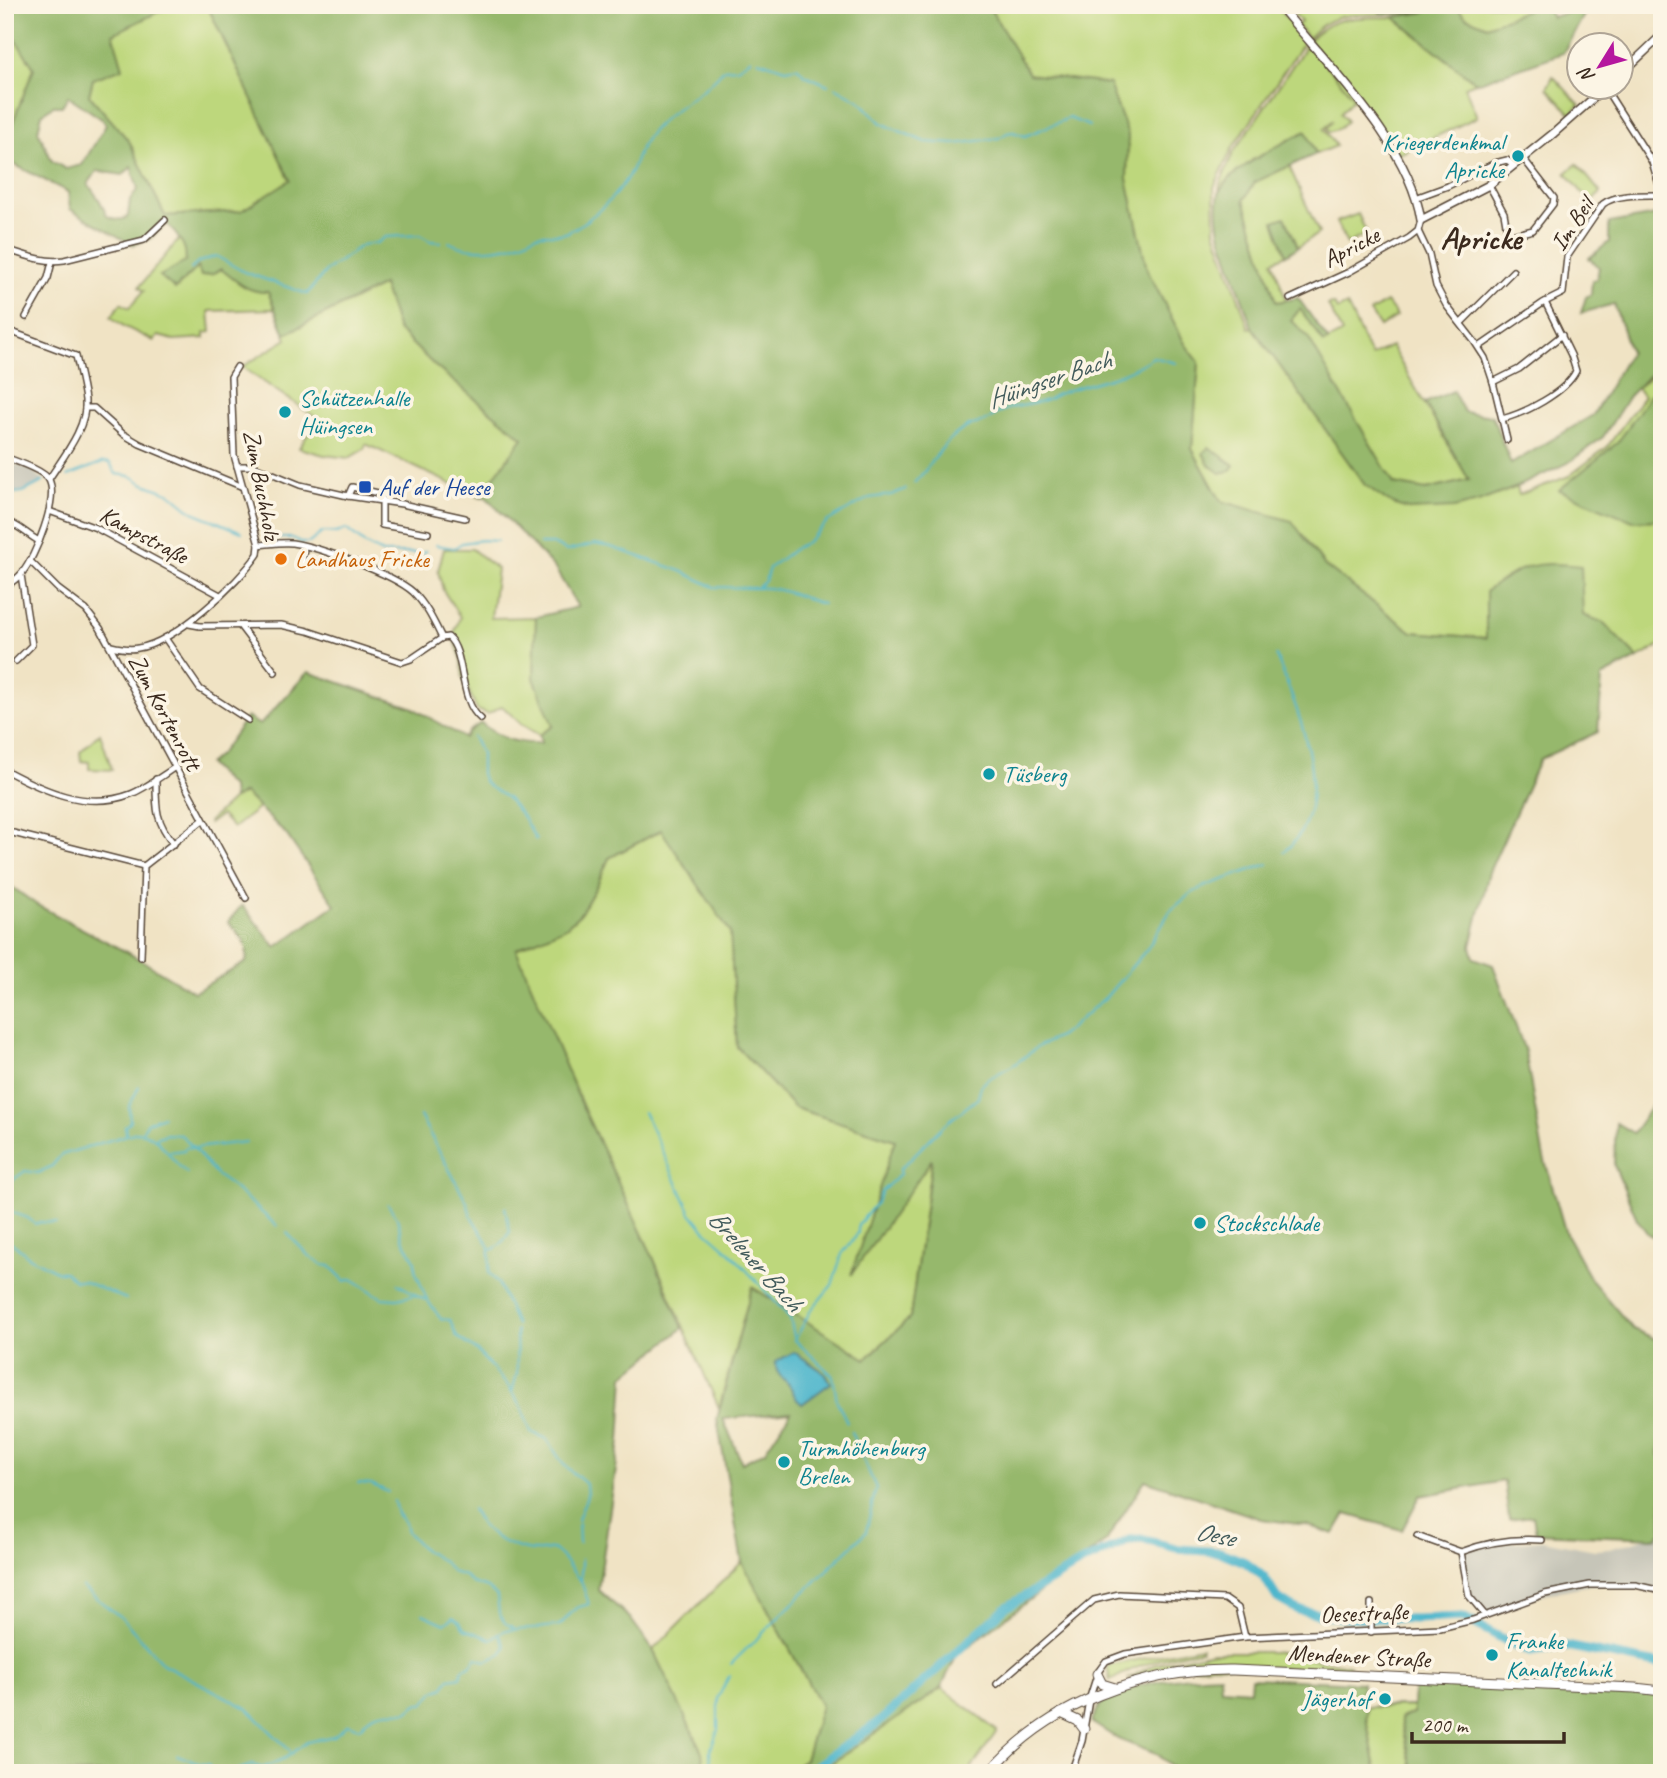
<svg xmlns="http://www.w3.org/2000/svg" width="1667" height="1778" font-family="Caveat,sans-serif">
	<style>
		.industrial { fill: #c6c5b8 }
		.green { fill: #bdd77c; stroke: #7c804d; stroke-width: 2 }
		.forest { fill: #96b86c; stroke: #687145; stroke-width: 2; fill-rule: evenodd }
		.water { fill: #4eb6cc; stroke: #447075; stroke-width: 2 }
		.lines { fill: none; stroke-linecap: round; stroke-linejoin: round }
		.stream { stroke: #4eb6cc; stroke-width: 2 }
		.river { stroke: #4eb6cc; stroke-width: 9 }
		.minor-casing { stroke: #564637; stroke-width: 8 }
		.tertiary-casing { stroke: #564637; stroke-width: 10 }
		.primary-casing { stroke: #564637; stroke-width: 11 }
		.minor { stroke: #fff; stroke-width: 5 }
		.tertiary { stroke: #fff; stroke-width: 7 }
		.primary { stroke: #fff; stroke-width: 9 }
		.culture-dot { fill: #0f9aa8; stroke: #fcf5e5; stroke-width: 2.5 }
		.transit-dot { fill: #1a4fb4; stroke: #fcf5e5; stroke-width: 2.5 }
		.food-dot { fill: #e8710a; stroke: #fcf5e5; stroke-width: 2.5 }
		.labels { text-anchor: middle; stroke-width: 7; stroke-linejoin: round; paint-order: stroke }
		.culture-label { font-size: 24px; fill: #0d838f; stroke: #fcf5e5; text-anchor: start }
		.street-label { font-size: 24px; fill: #3b2a1e; stroke: #fcf5e5 }
		.transit-label { font-size: 24px; fill: #164399; stroke: #fcf5e5; text-anchor: start }
		.food-label { font-size: 24px; fill: #c56008; stroke: #fcf5e5; text-anchor: start }
		.water-label { font-size: 26px; font-style: italic; fill: #425b5b; stroke: #fcf5e5 }
		.district-label { font-size: 32px; font-weight: bold; fill: #3b2a1e; stroke: #fcf5e5 }
	</style>
	<rect width="100%" height="100%" fill="#fcf5e5"/>
	<filter id="ink" filterUnits="userSpaceOnUse"><feTurbulence type="fractalNoise" baseFrequency=".0143" numOctaves="2"/><feDisplacementMap in="SourceGraphic" scale="14" xChannelSelector="R" yChannelSelector="G"/><feConvolveMatrix kernelMatrix="1 2 1 2 8 2 1 2 1" color-interpolation-filters="sRGB"/></filter>
	<filter id="wash" filterUnits="userSpaceOnUse"><feTurbulence type="fractalNoise" baseFrequency=".00686" numOctaves="4" result="noise"/><feDisplacementMap in="SourceGraphic" scale="28" xChannelSelector="R" yChannelSelector="G"/><feGaussianBlur stdDeviation="1.57" result="paint"/><feColorMatrix in="noise" values="0 0 0 0 0 0 0 0 0 0 0 0 0 0 0 0 0 1.4 0 .05"/><feComposite in="paint" operator="in"/></filter>
	<g filter="url(#wash)">
		<rect width="100%" height="100%" fill="#f0e3c4"/>
		<g class="industrial">
			<path d="M5,460L33,471L45,482L25,492L5,496Z"/>
			<path d="M1662,1510V1591L1635,1585H1590L1545,1594L1485,1615L1469,1596L1461,1552L1479,1545L1542,1540L1595,1550L1609,1549L1644,1539Z"/>
		</g>
		<g class="green">
			<path d="M172,5H207L291,180L241,211L165,216L129,141L89,95L93,79L112,34Z"/>
			<path d="M988,5H1276L1305,40L1232,149L1214,187L1215,231L1249,328L1252,327L1365,485L1478,502L1517,487L1519,495L1569,476L1607,447L1644,396L1637,388L1662,366V645L1638,658L1602,622L1583,615L1487,638L1412,632L1325,566L1292,522L1221,501L1192,449L1199,362L1185,344L1147,270L1127,179L1128,135L1028,74Z"/>
			<path d="M1287,5H1375L1382,14C1350,15 1331,12 1308,38L1297,25L1301,22Z"/>
			<path d="M1455,5H1540L1487,26L1466,17Z"/>
			<path d="M1394,17L1476,83L1465,87L1477,117L1397,155L1309,40C1334,13 1360,18 1394,17Z"/>
			<path d="M5,23L34,68L5,142Z"/>
			<path d="M1308,43L1354,98L1340,113L1347,121L1340,128L1329,132L1327,128L1333,120L1324,129L1336,146L1316,154L1306,131L1252,160L1219,192L1220,184L1233,153Z"/>
			<path d="M1553,76L1580,105L1571,114L1547,88Z"/>
			<path d="M1577,164L1601,193L1590,202L1566,173Z"/>
			<path d="M1289,166L1319,233L1298,247L1285,218L1274,221L1286,255L1273,261L1286,300L1276,303L1244,200L1255,182Z"/>
			<path d="M1358,214L1367,234L1347,244L1336,222Z"/>
			<path d="M179,239C194,253 182,272 176,289L199,266L213,274L221,268C236,281 248,293 269,292L277,311L272,309L209,311L211,332L205,333V338L174,340L158,336L154,341L125,327L111,317L121,303L129,308L144,291L139,287Z"/>
			<path d="M383,285L398,330L435,366L523,438L479,497L366,444L364,449L349,458L324,455L299,448L318,419L242,367L287,339L285,334Z"/>
			<path d="M1386,302L1397,316L1380,327L1370,312Z"/>
			<path d="M1334,304L1337,310L1347,305L1371,356L1391,346L1469,480L1426,490L1393,484L1307,336L1291,320L1300,308L1324,343L1342,333L1328,305Z"/>
			<path d="M444,549H472L497,569L491,618L536,617L534,678L554,726L539,735L521,724L502,706L488,714L477,710L463,678L460,655L453,636L460,617L443,590L438,571Z"/>
			<path d="M100,733L112,770L89,769V762L81,761L80,752Z"/>
			<path d="M244,793L259,808L233,828L221,815L209,824L208,822L233,799Z"/>
			<path d="M662,830L731,932L737,1047L795,1108L896,1140L853,1272L932,1157L910,1318L866,1359L752,1287L719,1408L652,1255L584,1110L515,949L566,927L580,914L596,887L609,858Z"/>
			<path d="M742,1562L821,1706L805,1760L786,1773H704L701,1752L653,1650Z"/>
			<path d="M1201,1647V1650C1166,1657 1141,1663 1110,1681L1107,1666Z"/>
			<path d="M1213,1652H1275L1349,1665V1671L1212,1665L1168,1670L1129,1679L1128,1678L1154,1665Z"/>
			<path d="M942,1688L997,1731L968,1773H817Z"/>
			<path d="M1414,1706L1413,1713L1400,1718L1413,1773H1377L1366,1718L1367,1707Z"/>
		</g>
		<g class="forest">
			<path d="M5,5H172L113,34L123,68L93,79L89,95L129,141L165,216L241,211L290,180L207,5H988L1029,74L1109,84L1128,135L1127,179L1147,270L1185,344L1199,362L1192,449L1221,501L1292,521L1325,566L1412,632L1486,638V591C1524,564 1534,561 1581,566L1583,615L1602,622L1638,658L1602,677L1598,732L1540,759L1489,872L1471,946L1474,958L1493,965L1525,1051L1543,1154L1566,1234L1592,1281L1633,1329L1662,1342V1429L1659,1453L1662,1462V1531L1656,1538L1536,1533L1533,1516L1509,1519L1504,1481L1420,1496L1402,1530L1346,1514L1334,1534L1306,1525L1261,1519L1145,1480L1106,1541L957,1655L940,1689L817,1773H786L805,1760L821,1706L742,1562L717,1419L752,1287L866,1359L910,1318L932,1159L851,1275L895,1140L795,1108L737,1047L730,932L661,830L609,858L596,887L580,914L566,927L516,949L584,1110L652,1255L683,1328L624,1376L620,1442L598,1590L630,1618L653,1650L702,1752L704,1773H5V882L37,905L134,956L194,992L246,962C250,943 240,935 228,922L242,905L276,947L335,905L286,834L244,793L233,799L232,788L208,764L221,753L247,717L260,725L308,672L411,707L464,738L469,731L481,723C500,739 517,744 541,743L539,735L553,726L534,678L536,617L578,607L554,567L486,497H479L523,438L435,366L398,330L383,285L285,334L268,292C248,293 236,281 221,269L213,274L201,276L198,267L175,289L160,276L185,262C189,245 176,236 167,223L150,239L133,245L70,209L68,192L5,160V142L34,68L5,23ZM68,96L103,120L106,125L82,165L66,169L52,161L38,131L42,114L53,106H62ZM131,167L138,189L130,200L128,216C122,222 114,219 107,216L100,201L88,184L97,171L123,175ZM799,1355L826,1374L830,1383L802,1404L787,1382ZM791,1412L765,1451L742,1463L723,1419Z"/>
			<path d="M1375,5H1432C1419,15 1398,13 1382,14Z"/>
			<path d="M1436,5H1455L1466,17L1487,26L1540,5H1545L1552,17L1569,12L1568,5H1599L1588,8L1563,53L1476,83L1394,17L1426,12Z"/>
			<path d="M1306,131L1316,154L1255,182L1244,200L1276,302L1298,298L1328,340L1324,343L1300,309L1291,320L1307,336L1394,484L1426,490L1469,480L1425,403L1453,391L1464,412L1492,416L1511,464L1593,415L1630,352L1614,304L1581,313L1586,297L1591,294L1592,280L1597,279L1599,267L1589,258L1609,242V223L1662,214V366L1652,372L1629,396L1603,437L1568,463L1517,487L1478,502L1454,508L1411,510L1392,504L1365,485L1252,327L1220,233C1218,221 1216,207 1219,194C1225,171 1285,142 1306,131Z"/>
			<path d="M1285,217L1298,247L1286,255L1274,221Z"/>
			<path d="M1662,388V520L1633,521L1559,490L1618,442L1651,394Z"/>
			<path d="M1209,447L1234,465L1230,471L1220,473L1209,465L1203,453Z"/>
			<path d="M1662,1090V1241L1648,1234L1637,1219L1614,1165L1616,1123L1633,1133Z"/>
			<path d="M1220,1675L1221,1688L1250,1690L1251,1678L1362,1683V1707L1413,1706L1414,1685L1644,1693L1662,1697V1773H1413L1400,1718L1413,1713V1706L1367,1707L1366,1718L1377,1773H1180L1156,1754L1118,1739L1091,1722C1096,1713 1099,1705 1106,1699C1128,1682 1193,1676 1220,1675Z"/>
		</g>
		<path class="water" d="M794,1352L826,1374L831,1383L802,1404C795,1399 795,1396 791,1388C785,1376 778,1381 775,1362Z"/>
		<g class="lines">
			<g class="stream">
				<path d="M758,60L786,69L797,67L805,75L828,85"/>
				<path d="M835,87L860,101L881,123L925,142L955,144L999,138L1007,133L1013,132L1025,136L1069,118L1089,126"/>
				<path d="M449,242C468,253 502,250 522,242C527,241 532,236 537,235C547,232 558,237 568,232C592,220 620,194 632,169C641,149 641,141 659,124C679,103 706,92 724,69L737,68L751,59"/>
				<path d="M191,269L199,262L216,256L244,272L307,294L325,272L362,245L377,243L385,237L420,235L430,241L441,242"/>
				<path d="M68,476L104,462L110,463L116,474L131,476L142,483L171,494L193,512L242,532"/>
				<path d="M914,483C936,462 939,442 969,426C975,423 983,424 989,419C1009,404 1020,408 1044,401C1049,400 1053,396 1058,394C1093,380 1118,381 1153,357L1176,363"/>
				<path d="M5,494L23,492L44,481"/>
				<path d="M269,538H293L302,543H309L323,532L337,533L346,529L366,545L382,553H422L426,551"/>
				<path d="M540,544H553L567,551L595,544L611,547L681,571L714,587L757,588L765,581L769,568L797,547L806,543L828,521L869,498L891,495L906,489"/>
				<path d="M436,545L454,548L462,543L482,540L497,541"/>
				<path d="M757,588C779,586 801,598 823,604"/>
				<path d="M1276,656C1298,710 1340,805 1284,852"/>
				<path d="M473,737L481,753V773L483,780L488,786L507,798L523,817L536,840"/>
				<path d="M644,1112L691,1213L705,1230L729,1251L790,1318L795,1340L833,1376L837,1401L847,1422"/>
				<path d="M420,1116L467,1202L471,1216L490,1247L489,1273L498,1283L516,1325"/>
				<path d="M142,1131L148,1122L163,1116"/>
				<path d="M126,1133L125,1126L130,1122L129,1106L139,1087"/>
				<path d="M156,1138L166,1134L181,1135L194,1148L216,1175L232,1186L277,1226"/>
				<path d="M169,1152L184,1150L186,1147L194,1148L246,1142"/>
				<path d="M5,1186L25,1171L38,1173L52,1166L61,1155L137,1132C159,1132 170,1161 187,1173"/>
				<path d="M388,1204L397,1218L402,1237L415,1261V1270L427,1300L441,1319L450,1320L457,1337L476,1350L508,1386L521,1406L531,1432L547,1439L563,1464L586,1484L587,1496L578,1519L579,1543"/>
				<path d="M5,1210L28,1218L35,1224L40,1222L56,1223"/>
				<path d="M287,1233L308,1255L323,1265L330,1266L345,1281L352,1279L382,1298L397,1299L415,1295L426,1300"/>
				<path d="M5,1237L29,1257L58,1272H65L75,1281H83L126,1299"/>
				<path d="M492,1250L500,1245L510,1232L505,1207"/>
				<path d="M398,1284L415,1294"/>
				<path d="M795,1340L811,1310L832,1285L842,1254L858,1233V1225L877,1202L882,1191L900,1174V1169L944,1125L978,1098L981,1086L988,1079L1015,1064L1039,1046L1061,1036L1106,997L1147,949L1170,911L1189,895L1203,887L1268,864"/>
				<path d="M512,1392L517,1374L516,1330"/>
				<path d="M358,1483L371,1484L388,1492"/>
				<path d="M394,1501L397,1514L405,1523L407,1532L424,1550L444,1562L452,1572L465,1576L472,1583L488,1588L497,1596L499,1613L505,1623L514,1628"/>
				<path d="M472,1509C476,1517 480,1526 488,1532C505,1545 532,1556 553,1549C565,1557 570,1570 581,1581"/>
				<path d="M82,1587L123,1619L163,1664L247,1708L290,1751"/>
				<path d="M423,1614L445,1624L453,1617L460,1622L464,1629L491,1639L506,1630L532,1629L560,1625L576,1608L589,1604L581,1581V1559"/>
				<path d="M731,1664L866,1532L876,1488L851,1432"/>
				<path d="M177,1755C189,1758 195,1765 208,1764L213,1771L218,1773"/>
				<path d="M229,1773L252,1765L263,1768L285,1758L307,1742L334,1736L348,1724L359,1728C364,1724 367,1718 372,1716C382,1711 396,1711 407,1712L417,1704H424L434,1691L444,1687L449,1679L460,1677L463,1669L470,1666L476,1658L486,1661L502,1654L505,1647L499,1634"/>
				<path d="M711,1773L710,1751L718,1730V1698L729,1676"/>
			</g>
			<path class="river" d="M806,1773L879,1722L1005,1608L1080,1563L1130,1540L1141,1539L1180,1549L1220,1552L1245,1562L1264,1577L1277,1598L1298,1610L1338,1617L1415,1619L1463,1617L1512,1644L1530,1651L1566,1646L1662,1665"/>
		</g>
	</g>
	<g filter="url(#ink)">
		<g class="lines">
			<defs>
				<g id="minor">
					<path d="M1489,185L1504,213L1508,236L1533,230L1553,204L1554,198L1523,158"/>
					<path d="M1418,197L1448,186L1495,163L1507,160L1514,165"/>
					<path d="M1418,231L1429,254L1436,286L1446,305L1474,341L1485,358L1493,382L1507,440"/>
					<path d="M5,249C25,255 43,263 64,260L144,240L165,220"/>
					<path d="M1290,299L1349,272L1409,238L1418,231L1421,220"/>
					<path d="M26,317L48,278L52,262"/>
					<path d="M1461,323L1513,271"/>
					<path d="M12,332L76,356C79,370 83,385 85,400C88,427 63,457 49,479"/>
					<path d="M1479,347L1543,303L1563,293L1567,257L1603,204C1616,194 1641,195 1657,195L1661,191L1652,162L1605,88"/>
					<path d="M1493,382L1519,369L1562,335"/>
					<path d="M85,408H94L123,434L140,444L243,487"/>
					<path d="M1502,419C1525,413 1565,393 1576,371L1571,355L1545,302"/>
					<path d="M5,457C15,461 44,470 49,480C59,498 35,558 22,573C18,578 11,583 5,587"/>
					<path d="M237,466H254L300,485L348,496L402,504L465,518"/>
					<path d="M348,496L352,487L382,494V525L428,533"/>
					<path d="M49,511L96,528L220,595"/>
					<path d="M5,521C18,524 27,535 39,541"/>
					<path d="M259,545C270,544 281,542 292,543C319,547 393,574 413,592C426,605 434,622 442,638"/>
					<path d="M30,561L58,589L86,610L100,628L246,898"/>
					<path d="M302,567L304,546"/>
					<path d="M189,624L200,626L281,625L308,631L402,662L411,659L442,638"/>
					<path d="M240,626L275,672"/>
					<path d="M165,638L200,689L248,720"/>
					<path d="M442,638L448,637C466,652 458,701 481,719"/>
					<path d="M111,646C120,648 129,650 138,648C174,643 238,584 258,554L259,545L234,455L231,377L237,367"/>
					<path d="M16,661L32,645L21,575"/>
					<path d="M5,770C44,791 87,811 131,794C146,788 160,777 174,768"/>
					<path d="M156,779C156,807 155,821 174,844"/>
					<path d="M5,831L144,866"/>
					<path d="M141,957L144,866L203,820"/>
					<path d="M1417,1536L1461,1552C1487,1542 1515,1538 1542,1540"/>
					<path d="M1461,1552L1469,1596L1485,1615"/>
					<path d="M1371,1632V1603"/>
					<path d="M997,1684L1094,1600L1119,1594L1225,1599L1238,1608L1245,1637"/>
					<path d="M1071,1773L1082,1741L1089,1700L1098,1672L1106,1661L1125,1654L1245,1637L1440,1628L1473,1620L1545,1594L1590,1585H1635L1662,1591"/>
				</g>
				<g id="tertiary">
					<path d="M1279,5C1327,65 1409,143 1421,220L1489,185L1554,133L1605,88"/>
					<path d="M1622,73L1662,35"/>
				</g>
				<g id="primary">
					<path d="M1097,1674L1102,1684L1115,1688"/>
					<path d="M1061,1713L1078,1721L1084,1729"/>
					<path d="M989,1773C1048,1703 1143,1669 1233,1670L1635,1688L1662,1691"/>
				</g>
			</defs>
			<use href="#minor" class="minor-casing"/>
			<use href="#tertiary" class="tertiary-casing"/>
			<use href="#primary" class="primary-casing"/>
			<use href="#minor" class="minor"/>
			<use href="#tertiary" class="tertiary"/>
			<use href="#primary" class="primary"/>
		</g>
	</g>
	<g class="culture-dot">
		<circle cx="1518" cy="156" r="7"/>
		<circle cx="285" cy="412" r="7"/>
		<circle cx="989" cy="774" r="7"/>
		<circle cx="1200" cy="1223" r="7"/>
		<circle cx="784" cy="1462" r="7"/>
		<circle cx="1492" cy="1655" r="7"/>
		<circle cx="1385" cy="1699" r="7"/>
	</g>
	<rect class="transit-dot" x="358" y="480" width="14" height="14" rx="3.5"/>
	<circle class="food-dot" cx="281" cy="559" r="7"/>
	<g class="labels">
		<g class="culture-label">
			<text x="1504" y="150" text-anchor="end">Kriegerdenkmal<tspan x="1504" dy="28">Apricke</tspan></text>
			<text x="299" y="406">Schützenhalle<tspan x="299" dy="28">Hüingsen</tspan></text>
			<text x="1003" y="782">Tüsberg</text>
			<text x="1214" y="1231">Stockschlade</text>
			<text x="798" y="1456">Turmhöhenburg<tspan x="798" dy="28">Brelen</tspan></text>
			<text x="1506" y="1649">Franke<tspan x="1506" dy="28">Kanaltechnik</tspan></text>
			<text x="1371" y="1707" text-anchor="end">Jägerhof</text>
		</g>
		<g class="street-label">
			<text transform="translate(1572 224) rotate(-56)" y="8">Im Beil</text>
			<text transform="translate(1351 247) rotate(-28)" y="8">Apricke</text>
			<text transform="translate(262 485) rotate(79)" y="8">Zum Buchholz</text>
			<text transform="translate(144 535) rotate(28)" y="8">Kampstraße</text>
			<text transform="translate(165 712) rotate(62)" y="8">Zum Kortenrott</text>
			<text transform="translate(1364 1613) rotate(-2)" y="8">Oesestraße</text>
			<text transform="translate(1359 1656) rotate(3)" y="8">Mendener Straße</text>
		</g>
		<g class="transit-label">
			<text x="379" y="495">Auf der Heese</text>
		</g>
		<g class="food-label">
			<text x="295" y="567">Landhaus Fricke</text>
		</g>
		<g class="water-label">
			<text transform="translate(1049 379) rotate(-19)" y="9">Hüingser Bach</text>
			<text transform="translate(756 1260) rotate(48)" y="9">Brelener Bach</text>
			<text transform="translate(1215 1534) rotate(11)" y="9">Oese</text>
		</g>
		<g class="district-label">
			<text x="1481" y="249">Apricke</text>
		</g>
	</g>
	<rect width="1667" height="1778" fill="none" stroke="#fcf5e5" stroke-width="28"/>
	<g transform="translate(1600 66) rotate(233)"><circle r="33" fill="#fcf5e5" stroke="#afa495" stroke-width="2"/>
	<path d="M0-5L12 26L0 18L-12 26Z" fill="#b5179e"/>
	<text y="-10" font-size="19" font-weight="bold" text-anchor="middle" fill="#3b2a1e">N</text>
	</g>
	<path d="M1412 1732v10h152v-10" fill="none" stroke="#3b2a1e" stroke-width="3.5"/>
	<text x="1422" y="1732" font-size="21" fill="#3b2a1e" stroke="#fcf5e5" stroke-width="5" paint-order="stroke">200 m</text>
</svg>
